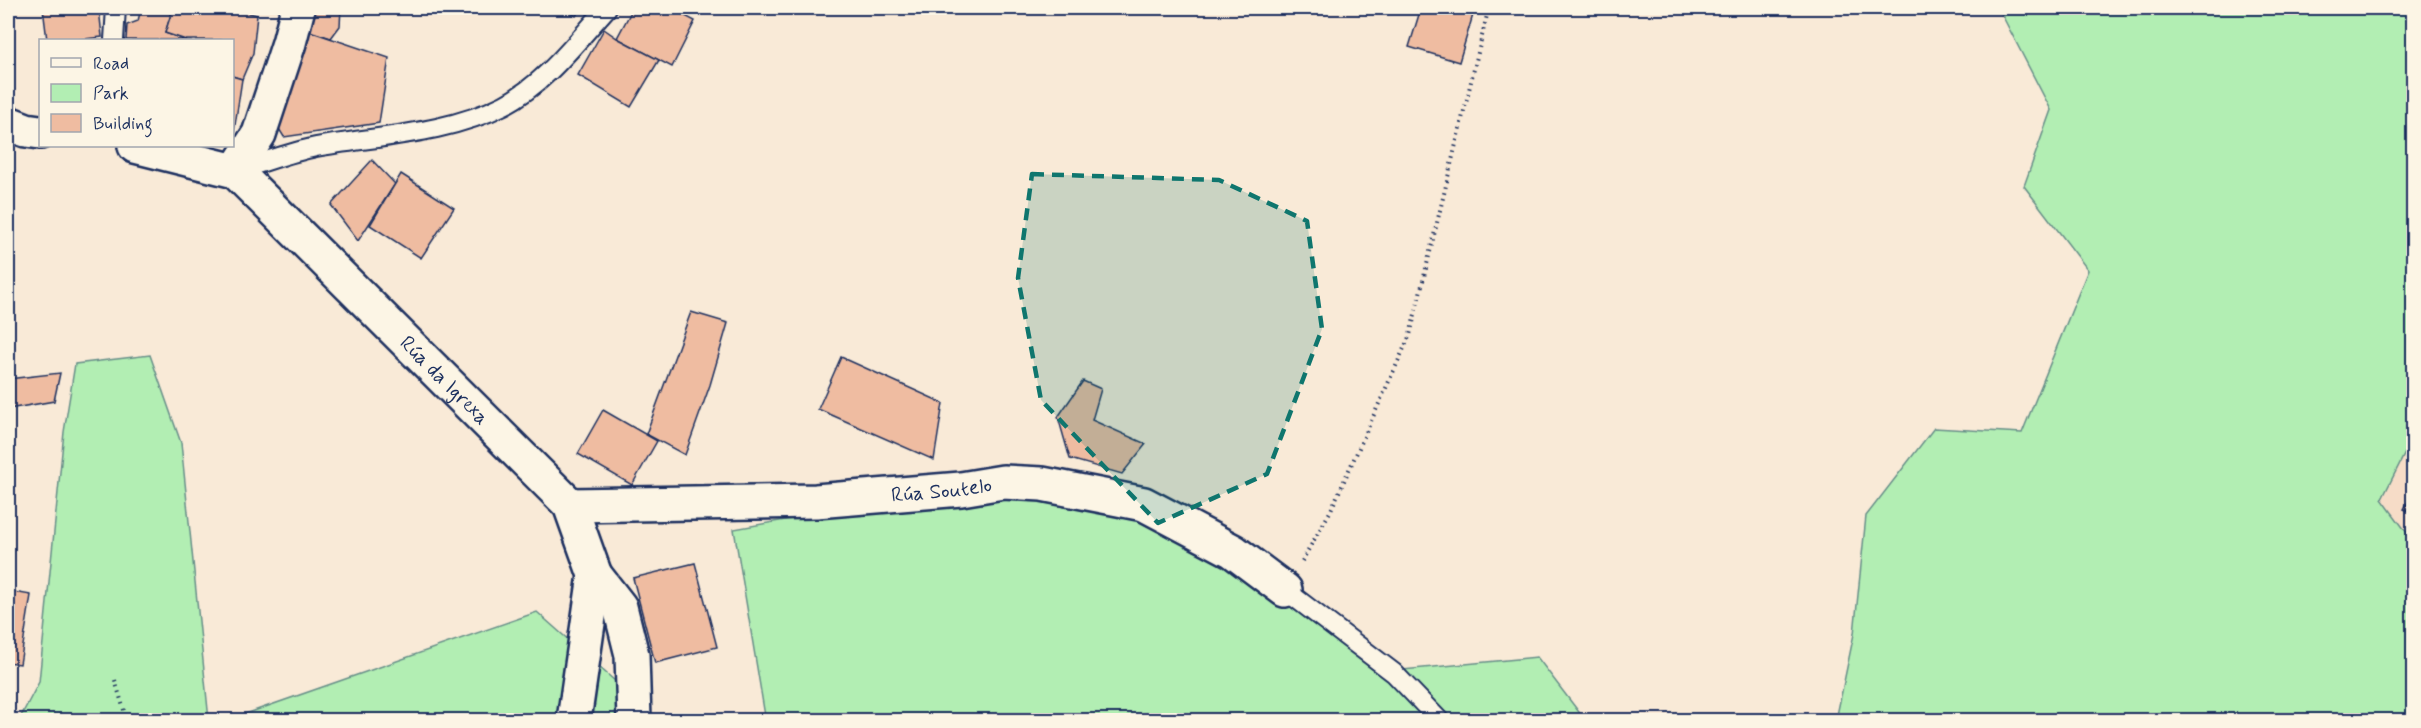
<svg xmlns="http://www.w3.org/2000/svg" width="2421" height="728" font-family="Mynerve,sans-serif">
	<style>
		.built { fill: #f6dcc7 }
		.green { fill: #b2eeb3; stroke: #668e88; stroke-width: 1.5 }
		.building { fill: #efbca1; stroke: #1b2f5e; stroke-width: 1.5 }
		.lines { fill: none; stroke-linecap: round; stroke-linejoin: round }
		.service-casing { stroke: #1b2f5e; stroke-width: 22 }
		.minor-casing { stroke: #1b2f5e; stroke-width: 38 }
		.path { stroke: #1b2f5e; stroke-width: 4; stroke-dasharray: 1.5 4.5; stroke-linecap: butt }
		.service { stroke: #fcf5e5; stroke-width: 18 }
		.minor { stroke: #fcf5e5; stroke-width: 33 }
		.marked { fill: #0f766e; fill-opacity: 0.2; stroke: #0f766e; stroke-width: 4.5; stroke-dasharray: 12 8; stroke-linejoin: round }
		.labels { text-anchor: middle; stroke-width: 5; stroke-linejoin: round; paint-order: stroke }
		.street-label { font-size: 21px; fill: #1b2f5e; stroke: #fcf5e5 }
	</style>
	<rect width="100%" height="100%" fill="#f9ead7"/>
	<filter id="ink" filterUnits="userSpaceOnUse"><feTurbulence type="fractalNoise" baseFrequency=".0167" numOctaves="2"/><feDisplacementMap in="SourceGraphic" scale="12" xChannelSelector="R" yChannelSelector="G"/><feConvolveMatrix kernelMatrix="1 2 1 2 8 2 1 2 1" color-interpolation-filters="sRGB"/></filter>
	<g filter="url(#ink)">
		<path class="built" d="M2413,437V541L2382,499Z"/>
		<g class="green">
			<path d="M1990,8H2413V437L2382,499L2413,541V720H1836L1854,634L1866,516L1934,428L2022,433L2088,270L2024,186L2051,110L2001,13Z"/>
			<path d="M150,355L181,443L209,720H19L39,682L64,432L75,364Z"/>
			<path d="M982,486L1144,504L1392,671L1537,657L1585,720H750L765,716L734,529Z"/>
			<path d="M537,612L659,720H228Z"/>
		</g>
		<g class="building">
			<path d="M43,8H99L102,37L76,40H47Z"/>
			<path d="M141,8H173L165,33L186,40H126L127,25L138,21Z"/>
			<path d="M173,8H231L257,15L253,53L242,79L232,76V40H186L165,33Z"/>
			<path d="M309,8H341L340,26L331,38L303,29Z"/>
			<path d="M562,8H581L576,16Z"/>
			<path d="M633,8H670L695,21L672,67L617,38Z"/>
			<path d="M1421,8H1475L1459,62L1409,47Z"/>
			<path d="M303,29L389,58L379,123L284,137L276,124Z"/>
			<path d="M604,29L617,38L659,60L631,107L578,75Z"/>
			<path d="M232,76L242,79L232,145Z"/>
			<path d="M372,160L395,184L358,241L331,205Z"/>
			<path d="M401,174L454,208L421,258L370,225Z"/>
			<path d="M691,312L728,323L710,385L685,455L646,434Z"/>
			<path d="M841,357L943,403L934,460L818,409Z"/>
			<path d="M60,373L54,401L8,409V379Z"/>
			<path d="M1083,381L1101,389L1092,420L1146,444L1122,474L1070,459L1058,417Z"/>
			<path d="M603,410L657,441L632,485L578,454Z"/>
			<path d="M2414,491V513L2404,509Z"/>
			<path d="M695,563L717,647L655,663L633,578Z"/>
			<path d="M8,591L31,595L20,664L8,662Z"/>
		</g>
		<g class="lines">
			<defs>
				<g id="service">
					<path d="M114,40L116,8"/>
					<path d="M237,170C262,163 291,152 316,147C378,136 447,134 504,105C547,82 575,43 607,8"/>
					<path d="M1285,590L1394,673L1439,720"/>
				</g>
				<g id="minor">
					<path d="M8,123L26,130L40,132"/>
					<path id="s1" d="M135,146L235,171L570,505L595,575L574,720"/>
					<path d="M235,171L259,134L289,43L298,8"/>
					<path id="s2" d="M570,505L816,501L961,489L1003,482L1042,484L1144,504L1233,551L1285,590"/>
					<path d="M595,575L620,607L632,655L634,720"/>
				</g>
			</defs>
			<use href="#service" class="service-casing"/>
			<use href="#minor" class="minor-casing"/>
			<g class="path">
				<path d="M1302,561L1330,512L1410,335L1488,11"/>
				<path d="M115,680L127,720"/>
			</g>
			<use href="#service" class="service"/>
			<use href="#minor" class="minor"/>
		</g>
	</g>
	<path class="marked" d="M1032,174L1219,180L1307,221L1322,329L1267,474L1158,523L1041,400L1018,278Z"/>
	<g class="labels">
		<g class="street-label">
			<text dy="7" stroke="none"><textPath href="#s1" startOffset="399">Rúa da Igrexa</textPath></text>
			<text dy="7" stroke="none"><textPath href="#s2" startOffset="372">Rúa Soutelo</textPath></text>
		</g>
	</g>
	<rect width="2421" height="728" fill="none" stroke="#fcf5e5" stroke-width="30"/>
	<rect x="15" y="15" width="2391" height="698" fill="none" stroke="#1b2f5e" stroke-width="2" filter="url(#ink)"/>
	<rect x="39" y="39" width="195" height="108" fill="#fcf5e5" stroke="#a2a6af" stroke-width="1.5"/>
	<rect x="51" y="58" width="30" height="9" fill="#fcf5e5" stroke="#a2a6af" stroke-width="1.5"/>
	<text x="93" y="69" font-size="18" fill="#1b2f5e">Road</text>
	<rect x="51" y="84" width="30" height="18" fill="#b2eeb3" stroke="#a2a6af" stroke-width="1.5"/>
	<text x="93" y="99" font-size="18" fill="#1b2f5e">Park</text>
	<rect x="51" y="114" width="30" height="18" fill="#efbca1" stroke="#a2a6af" stroke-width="1.5"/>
	<text x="93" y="129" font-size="18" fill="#1b2f5e">Building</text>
</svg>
